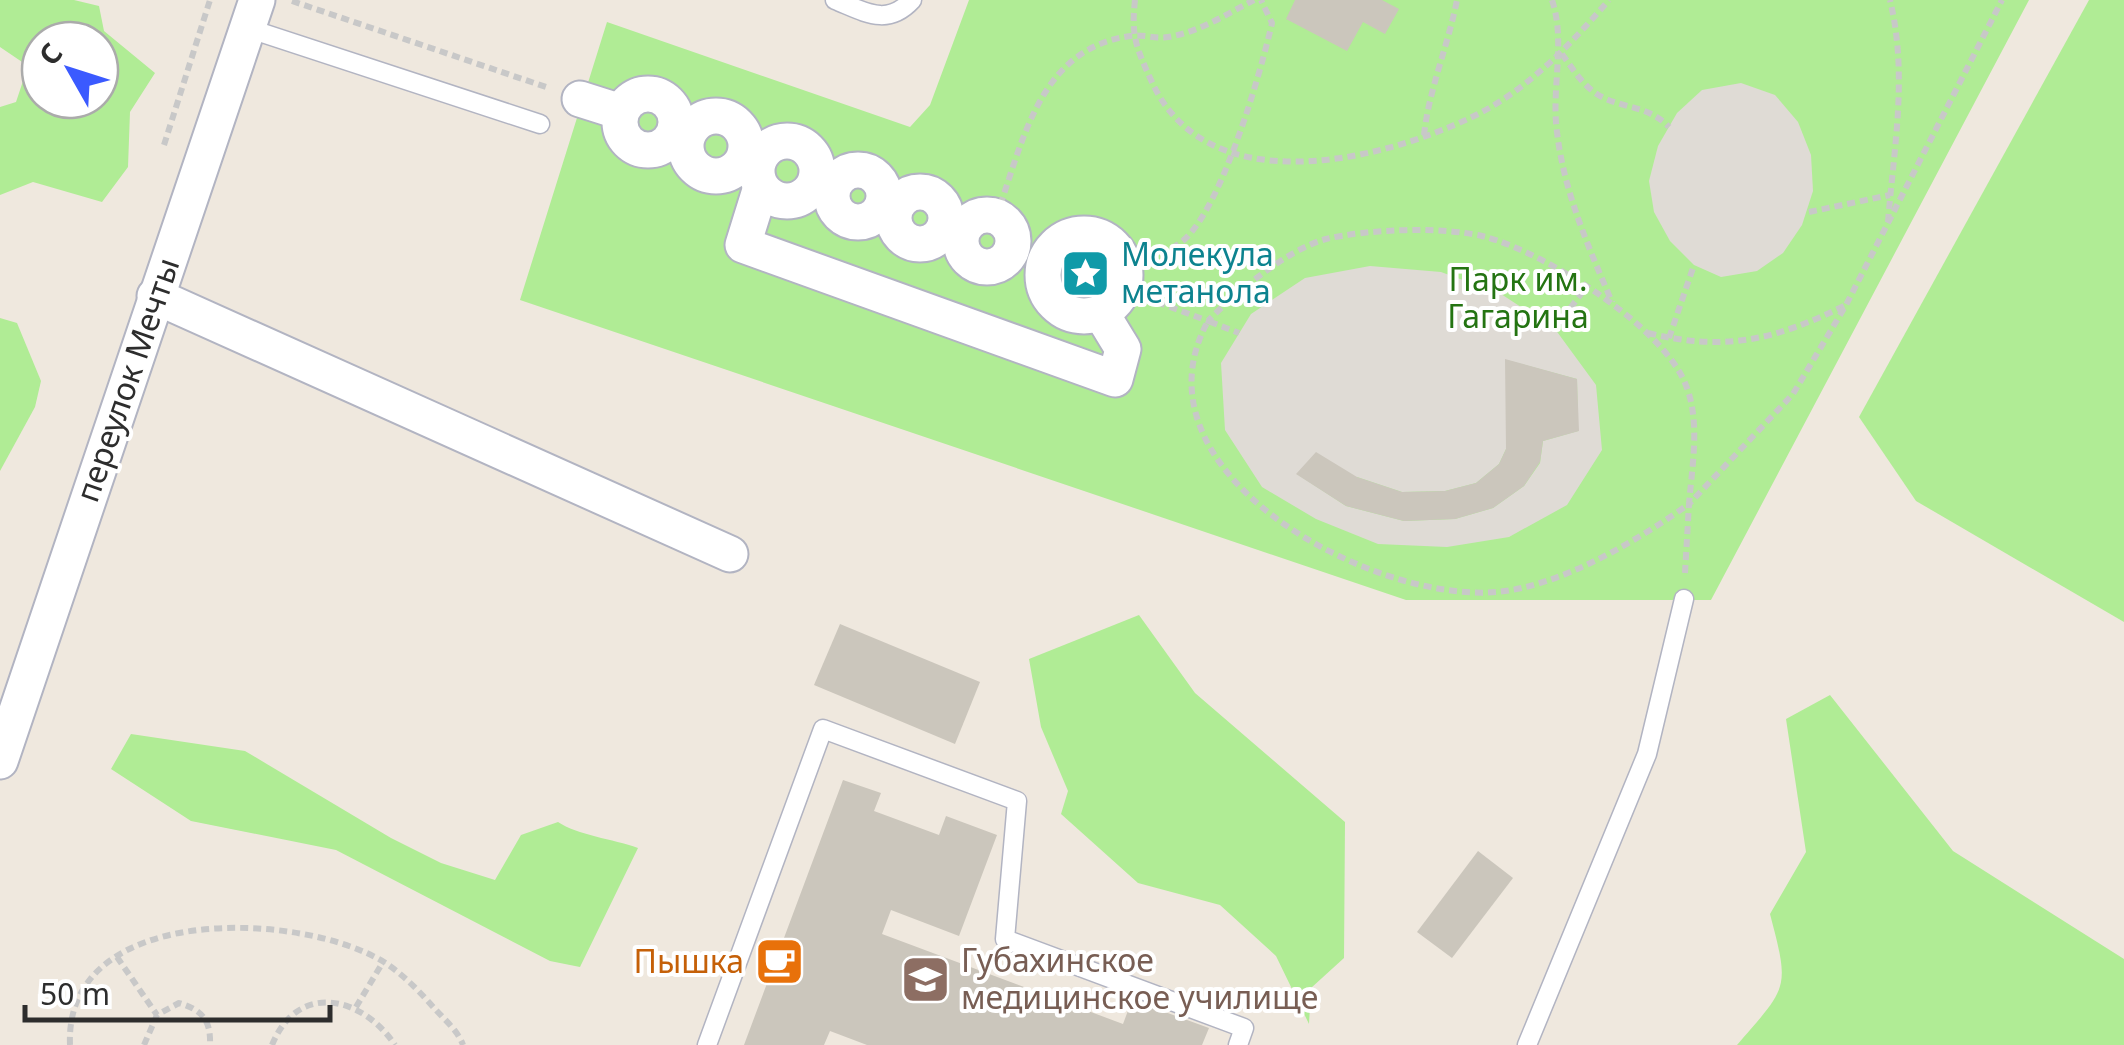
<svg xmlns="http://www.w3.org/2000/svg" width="2124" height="1045" font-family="'Noto Sans',sans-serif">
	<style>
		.green { fill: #b0ec95; fill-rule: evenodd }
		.plaza { fill: #dfdbd5; fill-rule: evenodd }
		.building { fill: #cbc6bc }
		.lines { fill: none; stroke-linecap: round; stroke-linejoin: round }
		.lane-casing { stroke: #b2b4c2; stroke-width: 21 }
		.street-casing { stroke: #b2b4c2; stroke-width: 39 }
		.path { stroke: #c8c8c8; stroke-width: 6; stroke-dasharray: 8 5; stroke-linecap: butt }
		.lane { stroke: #fff; stroke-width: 18 }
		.street { stroke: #fff; stroke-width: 35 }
		.labels { text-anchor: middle; stroke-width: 8; stroke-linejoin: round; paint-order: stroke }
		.culture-label { font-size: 32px; fill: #0d838f; stroke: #fff; text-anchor: start }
		.park-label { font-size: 32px; fill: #247412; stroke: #fff }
		.street-label { font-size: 32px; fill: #2d2d2d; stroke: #fff }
		.education-label { font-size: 32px; fill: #785e54; stroke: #fff; text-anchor: start }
		.food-label { font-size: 32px; fill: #c56008; stroke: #fff; text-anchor: end }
	</style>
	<rect width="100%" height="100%" fill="#efe8de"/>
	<g class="green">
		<path d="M0,0H74L99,6L104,31L155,73L130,112L128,167L102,202L33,182L0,195V107L16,102L28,66L0,47ZM40,40H100V100H40Z"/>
		<path d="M969,0H2029L1711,600H1406L520,300L607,22L910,127L930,105Z"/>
		<path d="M2089,0H2124V622L1916,501L1859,417Z"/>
		<path d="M0,318L17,323L41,381L35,407L0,471Z"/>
		<path d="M1139,615L1195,693L1345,822L1344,958L1311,988L1309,1024L1276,956L1220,905L1138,883L1061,814L1068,791L1041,727L1029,659Z"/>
		<path d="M1830,695L1953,851L2124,959V1045H1737C1788,986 1790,990 1770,914L1806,852L1786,719Z"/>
		<path d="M131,734L245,751L391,838L441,863L495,880L521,835L558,822C577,835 613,839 638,848L580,967L550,961L336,850L191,821L111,769Z"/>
	</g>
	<g class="plaza">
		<path d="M1741,83L1775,95L1798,122L1811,155L1813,191L1802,225L1783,253L1757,271L1721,277L1694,265L1670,241L1654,212L1649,181L1658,146L1677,113L1702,90Z"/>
		<path d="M1370,266L1441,272L1501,294L1555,329L1596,385L1602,450L1567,505L1509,537L1447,547L1378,544L1316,519L1262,487L1225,430L1221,363L1251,314L1305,278ZM1506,360L1577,379L1578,431L1543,441L1540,463L1524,486L1493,508L1455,519L1404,521L1346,506L1297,474L1357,477L1402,492L1445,491L1476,483L1499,464L1506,449Z"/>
	</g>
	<g class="building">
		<path d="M1295,0H1382L1399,9L1385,34L1363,22L1347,51L1286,19Z"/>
		<path d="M1505,359L1577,379L1579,431L1543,441L1540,462L1524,486L1493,508L1455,519L1404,521L1346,506L1296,474L1316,452L1357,477L1402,492L1445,491L1476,483L1499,464L1506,449Z"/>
		<path d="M840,624L980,682L955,744L814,685Z"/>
		<path d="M843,780L881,793L874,811L939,835L946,816L997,835L959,936L891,910L882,934L1123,1024L1132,1000L1209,1028L1202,1045H867L830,1031L824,1045H744Z"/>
		<path d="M1478,851L1513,878L1452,958L1417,932Z"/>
	</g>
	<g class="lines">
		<defs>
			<g id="lane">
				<path d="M835,0C865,12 887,27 912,0"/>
				<path d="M247,28L540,124"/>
				<path d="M707,1045L823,729L1017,801L1005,939L1244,1028L1238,1045"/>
				<path d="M1527,1045L1647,754L1684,599"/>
			</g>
			<g id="street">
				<circle cx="648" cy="122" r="28"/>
				<path d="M580,99L621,112"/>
				<circle cx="716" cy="146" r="30"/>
				<circle cx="787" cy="171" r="30"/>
				<circle cx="858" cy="196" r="26"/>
				<path d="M761,187L743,245L1115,379L1123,349L1101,313"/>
				<circle cx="920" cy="218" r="26"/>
				<circle cx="987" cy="241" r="26"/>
				<circle cx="1084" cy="275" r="41"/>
				<path d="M155,296L730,554"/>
				<path d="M0,761L257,0"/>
			</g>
		</defs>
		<use href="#lane" class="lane-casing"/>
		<use href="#street" class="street-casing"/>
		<g class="path">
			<path d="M1135,0C1131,36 1136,47 1151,80C1205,202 1374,163 1470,118C1527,91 1569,46 1609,0"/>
			<path d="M1552,0C1566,42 1551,88 1557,132C1564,192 1588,246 1612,302"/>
			<path d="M292,1L546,87"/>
			<path d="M1562,54C1573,69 1584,88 1602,97C1626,109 1649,106 1669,127"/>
			<path d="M1424,135C1429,89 1448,46 1457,0"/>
			<path d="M164,145L210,0"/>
			<path d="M1809,212L1890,195"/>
			<path d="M996,217C1023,143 1038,49 1130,36C1142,34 1156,39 1168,37C1199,32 1227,14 1254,0"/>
			<path d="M1888,222C1894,146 1908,75 1890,0"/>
			<path d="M1121,257C1142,256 1162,256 1180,243C1220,215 1261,72 1272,23L1261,0"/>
			<path d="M1133,293L1208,321C1235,293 1288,249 1326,239C1368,229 1444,226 1486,237C1545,253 1661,325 1685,383C1701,420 1692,466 1689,504C1637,541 1561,586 1497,592C1370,603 1126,471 1208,321L1239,333"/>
			<path d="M1555,329L1586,287"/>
			<path d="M1648,333C1726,352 1775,340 1846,305"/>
			<path d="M1669,338L1694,265"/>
			<path d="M1685,573L1689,504L1793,394L1846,305L2002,0"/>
			<path d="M117,957L157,1015"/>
			<path d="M356,1007L383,962"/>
			<path d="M70,1045C64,903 298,910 384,962C404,975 420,992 435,1009C445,1020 458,1031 463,1045"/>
			<path d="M144,1045L157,1015L179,1003C202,1010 211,1020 210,1045"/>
			<path d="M272,1045C298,981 362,996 395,1045"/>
		</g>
		<use href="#lane" class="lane"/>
		<use href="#street" class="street"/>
	</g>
	<defs>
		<symbol id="sight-square" viewBox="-11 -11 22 22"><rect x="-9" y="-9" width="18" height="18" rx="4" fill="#0f9aa8" stroke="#fff"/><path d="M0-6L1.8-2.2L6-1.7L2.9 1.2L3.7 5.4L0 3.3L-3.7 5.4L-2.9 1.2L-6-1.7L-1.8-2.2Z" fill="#fff"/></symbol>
		<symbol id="cafe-square" viewBox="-11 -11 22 22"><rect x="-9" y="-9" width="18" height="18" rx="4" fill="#e8710a" stroke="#fff"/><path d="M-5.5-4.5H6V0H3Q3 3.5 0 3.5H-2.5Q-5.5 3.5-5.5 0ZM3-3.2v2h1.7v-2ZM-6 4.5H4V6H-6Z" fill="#fff"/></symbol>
		<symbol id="university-square" viewBox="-11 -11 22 22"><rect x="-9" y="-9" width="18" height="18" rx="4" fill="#8d6e63" stroke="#fff"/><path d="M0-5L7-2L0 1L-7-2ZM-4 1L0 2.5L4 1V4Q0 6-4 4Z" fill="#fff"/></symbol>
	</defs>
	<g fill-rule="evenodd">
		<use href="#sight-square" x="1058" y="246" width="55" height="55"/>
		<use href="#cafe-square" x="752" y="934" width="55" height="55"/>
		<use href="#university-square" x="898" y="952" width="55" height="55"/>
	</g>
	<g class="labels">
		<g class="culture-label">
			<text x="1121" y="266">Молекула<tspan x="1121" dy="37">метанола</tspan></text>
		</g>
		<g class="park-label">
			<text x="1518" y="291">Парк им.<tspan x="1518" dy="37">Гагарина</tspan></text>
		</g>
		<g class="street-label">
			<text transform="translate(128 380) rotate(-71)" y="11">переулок Мечты</text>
		</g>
		<g class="education-label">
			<text x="961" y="972">Губахинское<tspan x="961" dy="37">медицинское училище</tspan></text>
		</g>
		<g class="food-label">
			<text x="744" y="973">Пышка</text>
		</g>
	</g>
	<g transform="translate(70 70) rotate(309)"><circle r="48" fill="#ffffff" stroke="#ababab" stroke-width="2.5"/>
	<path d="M0-8L18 38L0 25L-18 38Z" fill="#3b5aff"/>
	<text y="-15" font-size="28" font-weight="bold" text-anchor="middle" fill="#2d2d2d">С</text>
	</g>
	<path d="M25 1005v15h305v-15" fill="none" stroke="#2d2d2d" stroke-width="5"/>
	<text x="40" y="1005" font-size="30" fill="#2d2d2d" stroke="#ffffff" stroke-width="8" paint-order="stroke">50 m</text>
</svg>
